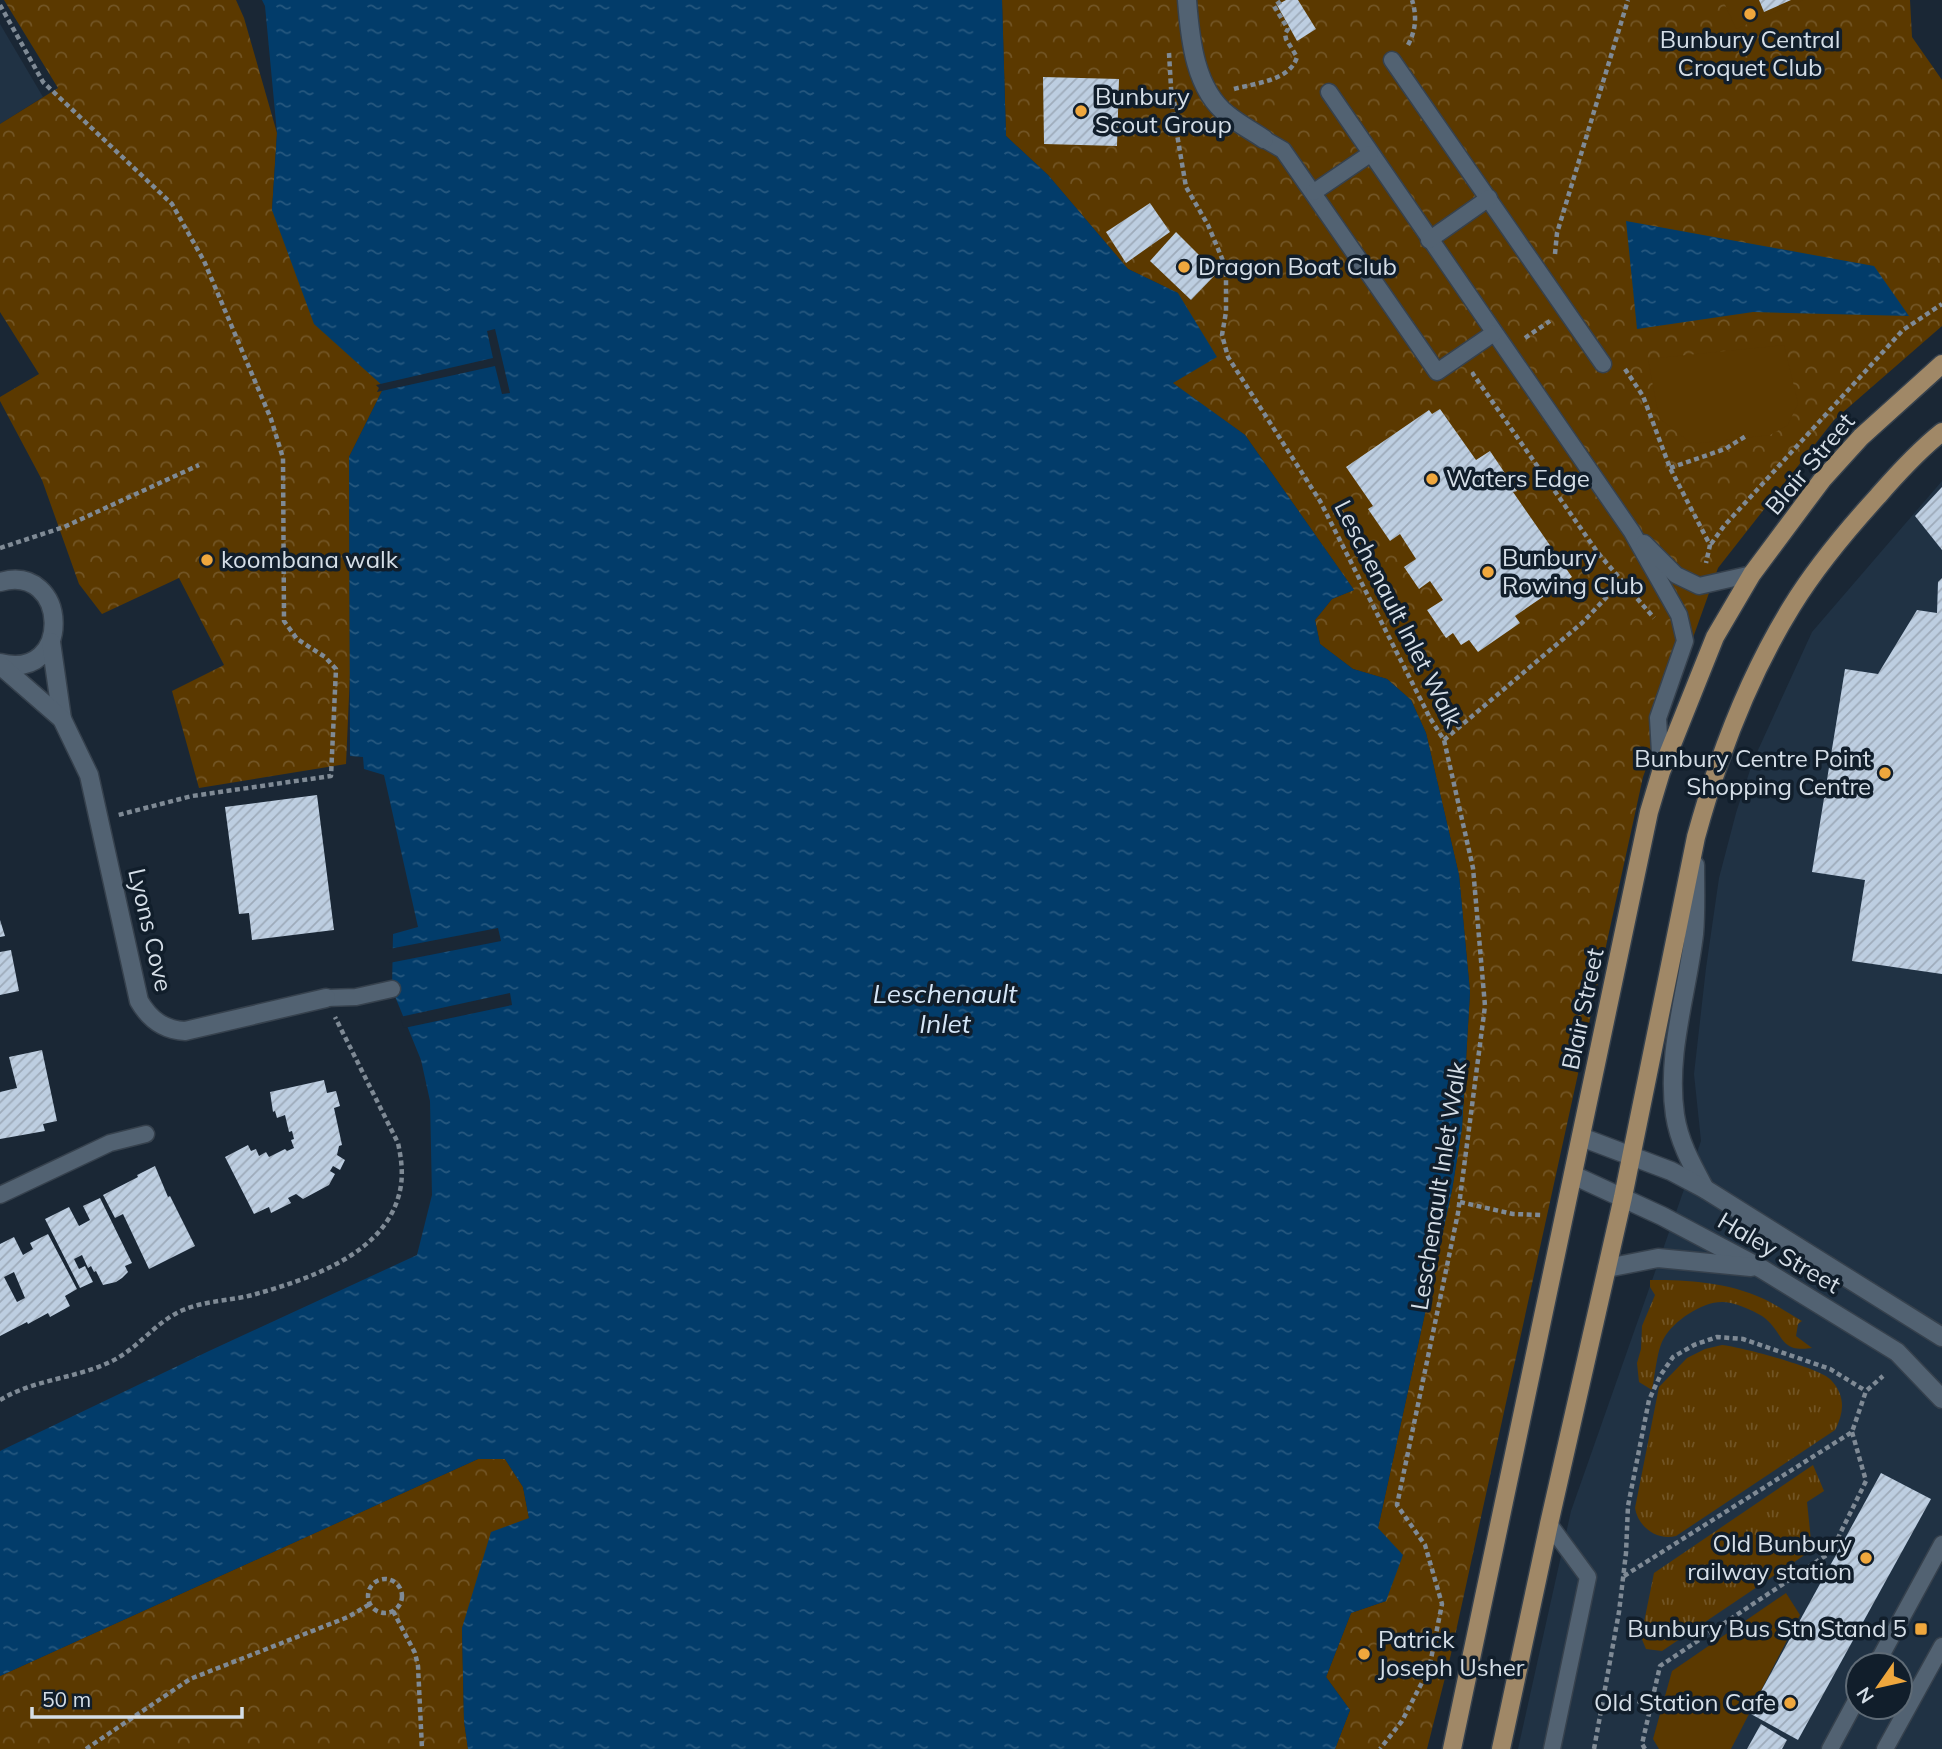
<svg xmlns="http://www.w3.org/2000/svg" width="1942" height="1749" font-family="Mulish,sans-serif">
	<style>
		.built { fill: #203244; fill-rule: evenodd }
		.grass { fill: url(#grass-tufts) }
		.park { fill: url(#park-crowns) }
		.garden { fill: #5b3900 }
		.water { fill: url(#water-ripples) }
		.pier { fill: #1a2735 }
		.building { fill: url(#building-hatch); fill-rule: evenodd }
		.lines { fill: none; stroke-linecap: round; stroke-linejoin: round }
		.service-casing { stroke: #36414d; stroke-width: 19 }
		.minor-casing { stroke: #36414d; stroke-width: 21 }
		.tertiary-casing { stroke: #36414d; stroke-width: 21 }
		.primary-casing { stroke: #36414d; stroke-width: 21 }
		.path { stroke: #7f8a95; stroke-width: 4.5; stroke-dasharray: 5 3.5; stroke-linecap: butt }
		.service { stroke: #526272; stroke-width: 16 }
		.minor { stroke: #526272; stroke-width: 18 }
		.tertiary { stroke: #526272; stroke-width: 18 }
		.primary { stroke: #a08867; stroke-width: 18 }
		.poi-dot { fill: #efa73d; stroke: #111e2b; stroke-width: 2.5 }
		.labels { text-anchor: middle; stroke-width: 7; stroke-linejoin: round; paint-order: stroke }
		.poi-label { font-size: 24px; fill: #d5dee7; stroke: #111e2b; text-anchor: start }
		.street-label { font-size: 24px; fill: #d5dee7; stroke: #111e2b }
		.water-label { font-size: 26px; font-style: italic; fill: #d6e7f8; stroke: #111e2b }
	</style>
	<defs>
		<pattern id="grass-tufts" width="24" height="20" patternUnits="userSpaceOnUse" patternTransform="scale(1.75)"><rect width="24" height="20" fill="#5b3900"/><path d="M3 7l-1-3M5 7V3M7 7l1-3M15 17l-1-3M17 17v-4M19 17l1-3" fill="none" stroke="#725525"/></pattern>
		<pattern id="park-crowns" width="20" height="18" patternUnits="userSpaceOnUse" patternTransform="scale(1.75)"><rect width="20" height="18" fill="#5b3900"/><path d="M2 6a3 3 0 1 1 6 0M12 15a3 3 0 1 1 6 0" fill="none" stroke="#725525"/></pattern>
		<pattern id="water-ripples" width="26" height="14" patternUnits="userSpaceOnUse" patternTransform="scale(1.75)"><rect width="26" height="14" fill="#023c6a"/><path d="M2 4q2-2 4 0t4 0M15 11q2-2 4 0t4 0" fill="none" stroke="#26587f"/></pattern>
		<pattern id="building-hatch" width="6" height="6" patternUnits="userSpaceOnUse" patternTransform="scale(1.75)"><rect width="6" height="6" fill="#bdcee1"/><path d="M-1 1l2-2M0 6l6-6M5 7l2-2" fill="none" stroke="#9eabba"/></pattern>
	</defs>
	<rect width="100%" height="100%" fill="#1a2735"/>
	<g class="built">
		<path d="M0,24L43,97L0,124Z"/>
		<path d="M1942,481V1749H1518L1571,1511L1701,1141L1694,1074L1706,968L1719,878L1736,813L1753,761L1812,632ZM1858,1665H1900V1707H1858Z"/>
	</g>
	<g class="grass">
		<path d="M1650,1280C1689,1280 1727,1282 1764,1299C1777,1305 1789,1314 1802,1321L1798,1324L1796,1336L1812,1348C1777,1353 1785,1332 1762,1316C1752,1310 1734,1302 1722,1302C1701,1302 1674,1321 1664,1338C1657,1349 1655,1376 1652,1390L1639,1382L1637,1363L1641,1349L1642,1326L1655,1295L1650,1287Z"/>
		<path d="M1722,1345C1741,1347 1821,1368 1831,1380C1846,1396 1844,1413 1835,1430L1676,1536C1657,1541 1638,1527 1635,1508L1659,1387L1687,1358L1705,1349Z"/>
		<path d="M1813,1465L1824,1491L1807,1502L1812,1550L1662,1651L1646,1649L1641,1637L1654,1573Z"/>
	</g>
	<g class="park">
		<path d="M4,0H236L244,18L277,133L272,210L384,387L349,457L350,674L346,764L199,788L172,691L224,665L179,578L102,614L79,584L42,480L0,401V397L39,374L0,312V124L58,88Z"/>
		<path d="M1002,0H1910L1912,37L1942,80V326L1834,420L1718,568L1643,777L1451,1654L1427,1749H1335L1350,1710L1326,1677L1351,1613L1386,1601L1378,1528L1452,1190L1462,1128L1470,992L1459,875L1426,733L1411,700L1387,679L1353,669L1320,644L1315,620L1332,599L1354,590L1245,435L1172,383L1178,293L1128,269L1048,175L1006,136Z"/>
		<path d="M478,1459H505L523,1487L529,1518L462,1628L464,1721L468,1749H0V1676Z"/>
	</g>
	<g class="garden">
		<path d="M1723,0H1803L1736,29Z"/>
		<path d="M1784,345L1798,403L1788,425L1770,435L1692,444L1659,418L1648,359Z"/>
		<path d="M1786,1593L1800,1615L1731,1749H1659L1653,1739L1672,1671Z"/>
	</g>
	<g class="water">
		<path d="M262,0H1002L1006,136L1048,175L1128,269L1178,293L1217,357L1173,383L1245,435L1354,590L1332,599L1315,620L1320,644L1353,669L1387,679L1411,700L1426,733L1459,875L1470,992L1462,1128L1452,1190L1378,1528L1403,1555L1386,1601L1351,1613L1326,1677L1350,1710L1335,1749H468L464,1721L462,1628L491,1532L529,1518L523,1487L505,1459H478L0,1676V1451L209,1351L417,1255L432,1195L430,1101L421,1060L392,989L393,934L418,927L384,775L364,769L363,757L350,756L349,457L384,387L314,324L272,210L277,133L265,6Z"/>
		<path d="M1626,221L1874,266L1909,316L1753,312L1637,329Z"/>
	</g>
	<g class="pier">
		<path d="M495,329L510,393L502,394L495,366L377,392L379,388L376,385L493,358L487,331Z"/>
		<path d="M498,928L501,941L389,963V949Z"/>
		<path d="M510,993L512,1005L404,1028L400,1017Z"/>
	</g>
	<g class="building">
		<path d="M1286,0H1298L1316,29L1297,41L1277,5Z"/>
		<path d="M1759,0H1791L1764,12Z"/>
		<path d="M1043,77L1119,79L1117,146L1044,144Z"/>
		<path d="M1150,203L1170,232L1126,263L1106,232Z"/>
		<path d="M1176,232L1217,273L1191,300L1150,261Z"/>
		<path d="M1440,409L1476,460L1490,451L1517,491L1513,492L1572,577L1515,616L1520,623L1478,652L1469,640L1461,645L1453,633L1446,638L1427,610L1443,600L1430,581L1419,589L1404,567L1416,559L1400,534L1390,541L1368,509L1373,506L1346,467L1429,410L1432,414Z"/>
		<path d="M1942,487V550L1915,516Z"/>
		<path d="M1942,578V974L1852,961L1865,880L1812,872L1845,669L1878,674L1917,610L1937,613L1938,582Z"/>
		<path d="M317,795L334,930L252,940L249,913L239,914L225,807Z"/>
		<path d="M0,920L5,936L0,937Z"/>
		<path d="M11,950L19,991L0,995V952Z"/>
		<path d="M42,1050L57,1121L43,1124L45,1131L0,1139V1092L17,1088L9,1057Z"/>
		<path d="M324,1080L327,1093L336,1091L340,1106L334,1108L342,1145L339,1146L337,1155L345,1160L340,1170L333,1166L330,1171L335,1174L329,1185L303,1199L296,1194L288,1198L291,1203L271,1213L269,1207L254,1214L225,1157L248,1145L251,1151L256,1149L259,1156L266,1152L269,1157L285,1149L287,1151L294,1148L291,1140L294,1139L292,1131L289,1132L285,1115L277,1118L275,1111L273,1112L270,1092Z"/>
		<path d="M155,1166L168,1197L170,1196L195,1246L149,1269L123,1214L115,1218L103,1195L138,1177L137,1175Z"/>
		<path d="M100,1198L132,1263L125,1266L128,1272L122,1278L116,1282L103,1285L96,1271L94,1272L91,1266L88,1268L82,1255L74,1259L79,1269L85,1266L93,1282L80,1288L45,1219L69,1207L79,1226L90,1220L83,1206Z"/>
		<path d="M48,1234L77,1289L65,1296L70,1306L50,1317L48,1313L28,1324L27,1322L0,1336V1244L14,1237L23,1255L33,1249L30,1243ZM14,1272L25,1298L17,1302L4,1277Z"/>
		<path d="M1881,1473L1931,1499L1798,1740L1749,1713Z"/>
		<path d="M1761,1724L1787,1740L1782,1749H1747Z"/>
	</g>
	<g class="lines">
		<defs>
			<g id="service">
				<path d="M1392,60L1603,364"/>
				<path d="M1329,92L1632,532L1679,615L1685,641L1658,718L1661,770"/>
				<path d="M1264,139L1283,150L1437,372L1494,333"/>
				<path d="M1314,192L1370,154"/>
				<path d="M1429,240L1489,198"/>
				<path d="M1644,543L1676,575L1699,586L1752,574"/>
				<path d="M326,998L356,997L392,989"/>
				<path d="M0,1195L110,1143L146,1134"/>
				<path d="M1549,1524L1588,1577L1552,1749"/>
				<path d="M1876,1665L1942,1544"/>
				<path d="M1830,1749L1858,1697"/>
				<path d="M1885,1749L1942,1646"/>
			</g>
			<g id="minor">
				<path d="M1187,0C1190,39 1195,90 1228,115C1239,124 1252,131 1264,139"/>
				<path d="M0,582C69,562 74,682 0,663"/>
				<path d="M51,642L62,719"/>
				<path d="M0,665L62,719L89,775L139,1001C150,1020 164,1030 185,1031L326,998"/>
			</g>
			<g id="tertiary">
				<path d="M1695,865C1695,888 1696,912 1694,934C1687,994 1666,1054 1675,1115C1679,1142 1692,1165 1705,1189"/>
				<path d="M1581,1137L1671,1171L1705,1189L1942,1337"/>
				<path d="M1573,1175L1662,1216L1762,1269L1897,1352L1942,1399"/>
				<path d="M1607,1268L1658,1258L1751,1267"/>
			</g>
			<g id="primary">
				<path d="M1452,1749L1649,812L1661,772L1715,637L1752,574L1822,480L1861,437L1942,364"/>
				<path d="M1501,1749L1549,1524L1623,1197L1696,837C1718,757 1748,677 1792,606C1816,567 1847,530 1878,496C1898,473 1918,451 1942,432"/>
			</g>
		</defs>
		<use href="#service" class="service-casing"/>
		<use href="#minor" class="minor-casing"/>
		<use href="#tertiary" class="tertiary-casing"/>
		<use href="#primary" class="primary-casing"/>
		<g class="path">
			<path d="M0,5L43,82L172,204L204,261L271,419L283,458L284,621L297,639L325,657L336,669L331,776L192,796L118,815"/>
			<path d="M1408,45C1416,30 1417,16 1412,0"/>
			<path d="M1169,53L1172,105L1186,187L1208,225L1226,268V312L1222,335L1228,357L1320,501L1430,718L1444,740L1473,868L1485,1006L1458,1213L1397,1505L1425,1545L1442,1604L1429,1669L1402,1721L1380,1749"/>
			<path d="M1234,89C1255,83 1290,81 1297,57L1286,39L1285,34L1288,29L1274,6L1283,0"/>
			<path d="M1172,105L1188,101"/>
			<path d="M1555,254L1557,233L1628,0"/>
			<path d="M1525,338L1550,321"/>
			<path d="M1625,369L1643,396L1670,468L1710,545L1706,563"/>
			<path d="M1475,373L1473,374L1598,553L1654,618"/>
			<path d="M1670,468L1725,449L1746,436"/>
			<path d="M1711,544L1724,526L1903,330L1942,304"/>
			<path d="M0,548L64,527L199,465"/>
			<path d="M1444,740L1582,623L1621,582"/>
			<path d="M1460,1202L1513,1214L1541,1215"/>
			<path d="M0,1400C35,1379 74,1379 110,1362C138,1349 155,1322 183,1310C207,1300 232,1301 256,1294C312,1278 391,1252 401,1185C403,1171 401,1157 398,1143L335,1017"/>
			<path d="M1624,1576L1852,1432L1866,1391L1883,1376"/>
			<circle cx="385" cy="1596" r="17"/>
			<path d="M393,1611L415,1653L418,1666L422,1749"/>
			<path d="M1604,1694L1652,1704"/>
			<path d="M86,1749L190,1679L348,1617L370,1604"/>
			<path d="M1594,1749L1619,1612L1626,1553L1628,1506L1649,1400L1660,1376L1673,1357L1694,1345L1717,1337L1743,1339L1830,1369L1866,1391"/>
			<path d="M1645,1749L1642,1744L1660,1666L1831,1552L1866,1481L1852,1432"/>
		</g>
		<use href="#service" class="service"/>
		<use href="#minor" class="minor"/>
		<use href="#tertiary" class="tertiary"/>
		<use href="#primary" class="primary"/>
	</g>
	<g class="poi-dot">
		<circle cx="1750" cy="14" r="7"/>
		<circle cx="1081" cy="111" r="7"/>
		<circle cx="1184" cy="267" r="7"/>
		<circle cx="1432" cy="479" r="7"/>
		<circle cx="207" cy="560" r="7"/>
		<circle cx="1488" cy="572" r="7"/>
		<circle cx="1885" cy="773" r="7"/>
		<circle cx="1866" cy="1558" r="7"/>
		<rect x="1914" y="1622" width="14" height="14" rx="3.5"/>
		<circle cx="1364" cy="1654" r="7"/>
		<circle cx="1790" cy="1703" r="7"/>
	</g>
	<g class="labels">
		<g class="poi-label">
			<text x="1750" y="48" text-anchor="middle">Bunbury Central<tspan x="1750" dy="28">Croquet Club</tspan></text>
			<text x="1095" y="105">Bunbury<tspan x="1095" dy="28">Scout Group</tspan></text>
			<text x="1198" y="275">Dragon Boat Club</text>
			<text x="1446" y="487">Waters Edge</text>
			<text x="1502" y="566">Bunbury<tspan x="1502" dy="28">Rowing Club</tspan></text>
			<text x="221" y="568">koombana walk</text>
			<text x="1871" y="767" text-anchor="end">Bunbury Centre Point<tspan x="1871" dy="28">Shopping Centre</tspan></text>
			<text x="1852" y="1552" text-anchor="end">Old Bunbury<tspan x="1852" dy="28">railway station</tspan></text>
			<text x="1907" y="1637" text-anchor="end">Bunbury Bus Stn Stand 5</text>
			<text x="1378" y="1648">Patrick<tspan x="1378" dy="28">Joseph Usher</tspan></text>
			<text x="1776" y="1711" text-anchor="end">Old Station Cafe</text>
		</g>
		<g class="street-label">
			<text transform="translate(1810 464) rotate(-50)" y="8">Blair Street</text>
			<text transform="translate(1398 614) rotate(63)" y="8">Leschenault Inlet Walk</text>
			<text transform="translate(150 930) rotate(77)" y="8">Lyons Cove</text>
			<text transform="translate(1583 1009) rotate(-78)" y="8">Blair Street</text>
			<text transform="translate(1439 1186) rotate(-81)" y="8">Leschenault Inlet Walk</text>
			<text transform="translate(1779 1253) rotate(30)" y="8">Haley Street</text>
		</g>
		<g class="water-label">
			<text x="945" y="1003">Leschenault<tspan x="945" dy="30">Inlet</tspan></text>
		</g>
	</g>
	<g transform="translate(1879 1686) rotate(236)"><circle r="33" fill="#111e2b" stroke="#5f6b76" stroke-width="2"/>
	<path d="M0-5L12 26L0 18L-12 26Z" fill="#efa73d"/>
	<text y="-10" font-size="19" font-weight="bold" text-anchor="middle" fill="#d5dee7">N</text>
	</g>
	<path d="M32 1707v10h210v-10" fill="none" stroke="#d5dee7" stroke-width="3.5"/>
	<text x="42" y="1707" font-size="21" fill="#d5dee7" stroke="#111e2b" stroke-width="5" paint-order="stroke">50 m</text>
</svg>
